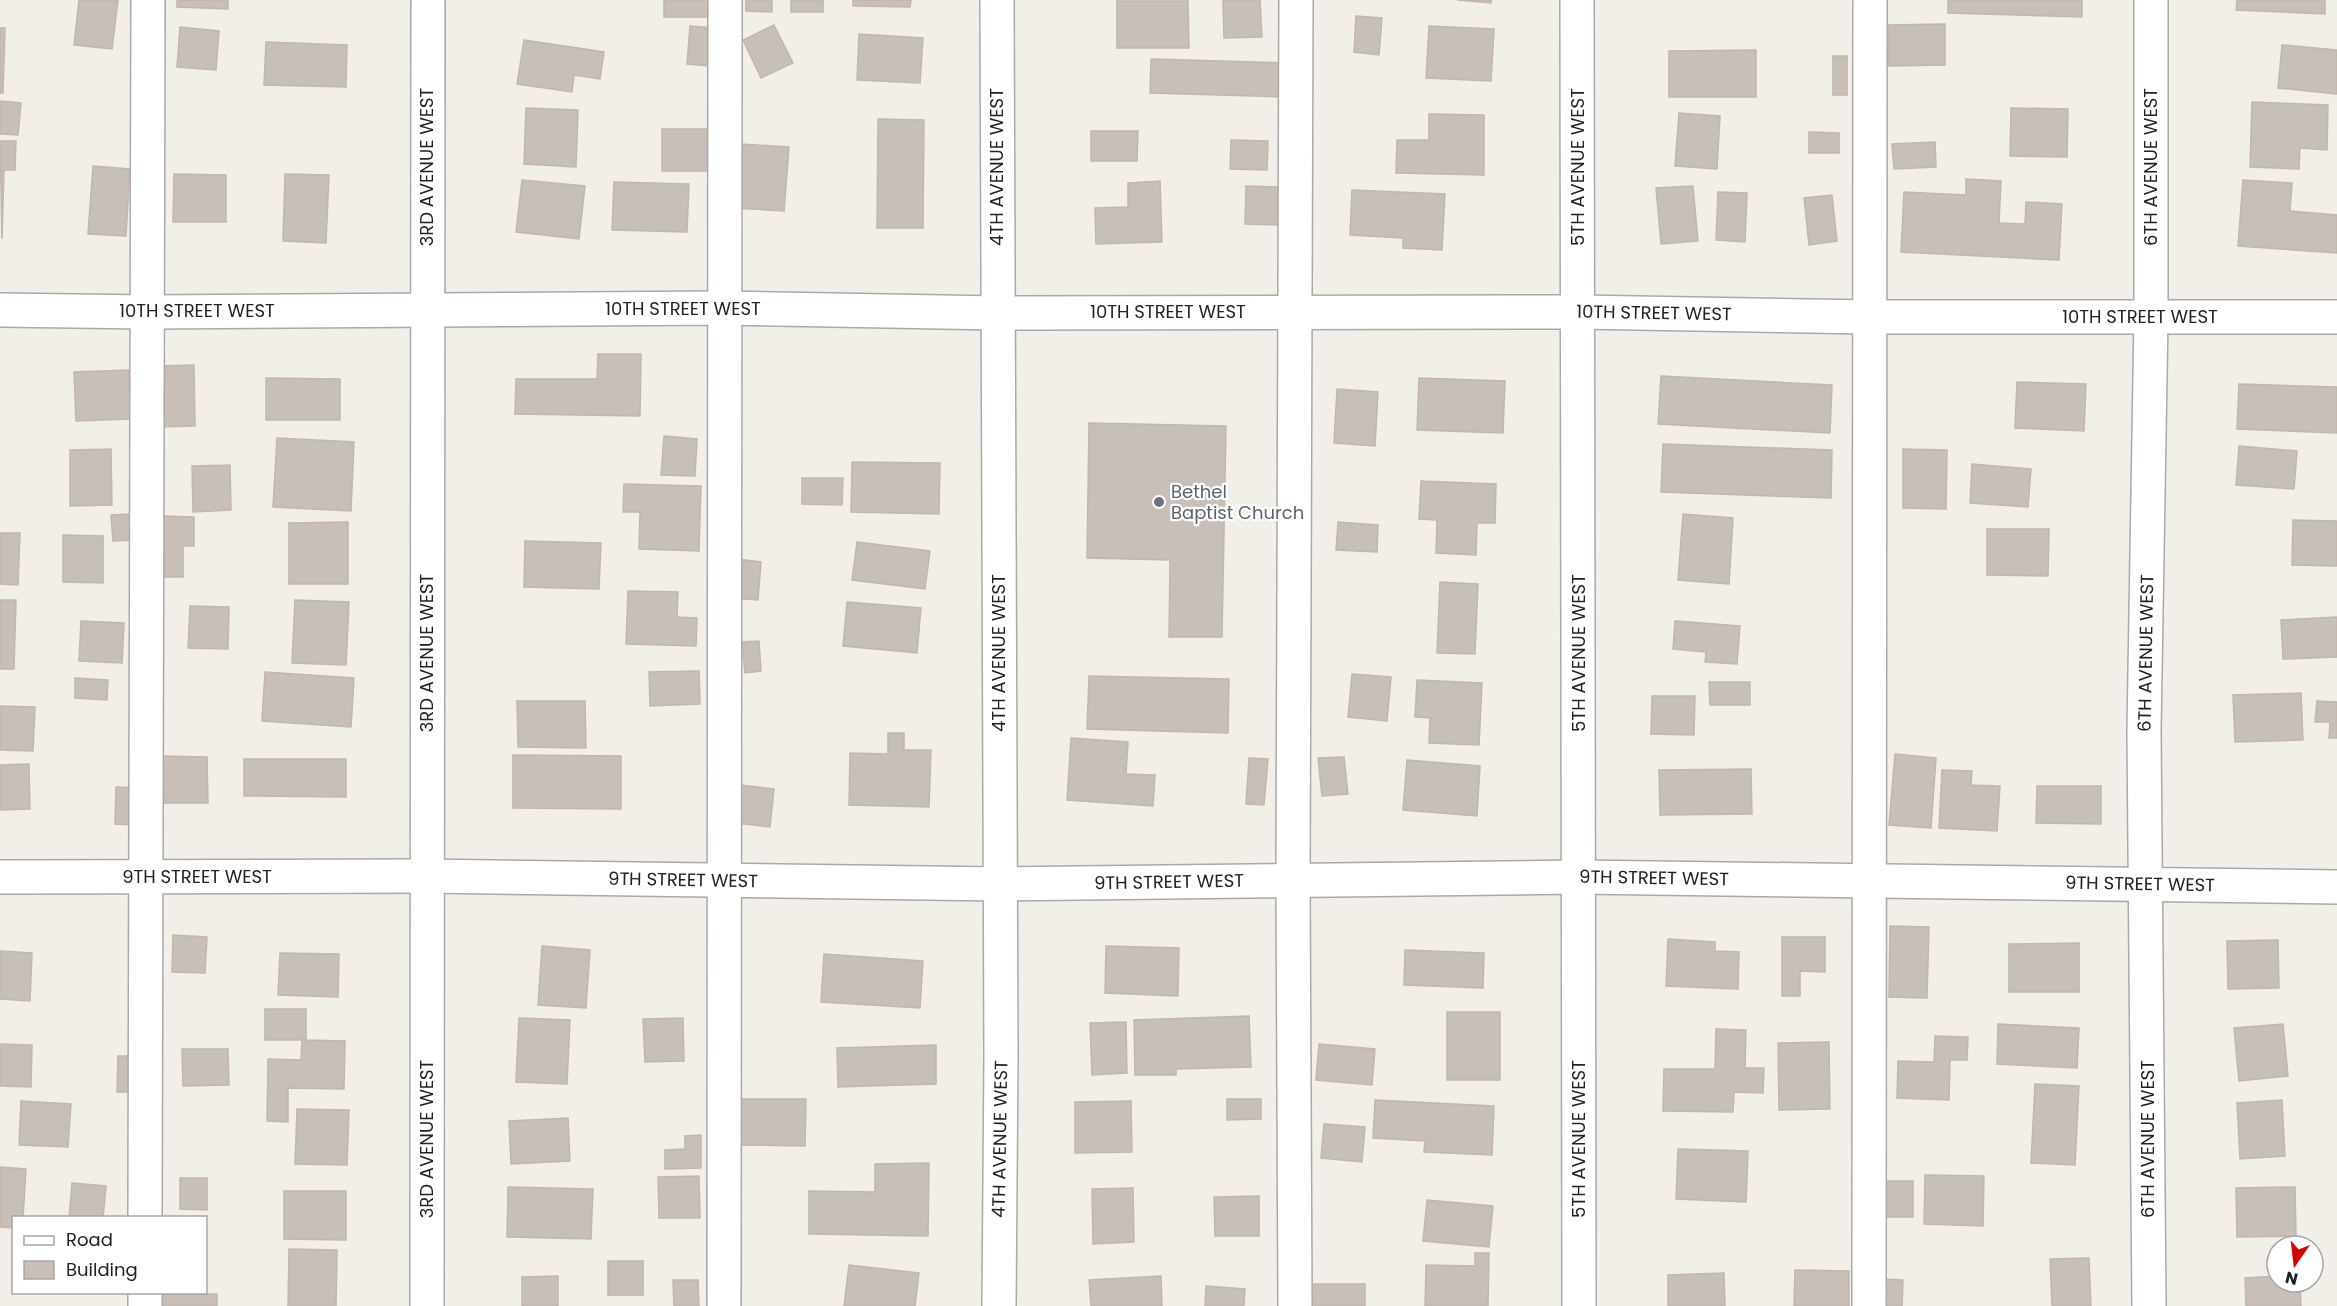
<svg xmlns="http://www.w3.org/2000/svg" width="2337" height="1306" font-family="Poppins,sans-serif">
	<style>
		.building { fill: #c7bfb8; stroke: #c4b6ab; stroke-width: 1.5 }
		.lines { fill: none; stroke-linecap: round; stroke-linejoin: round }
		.minor-casing { stroke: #a9a9a9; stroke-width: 36 }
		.minor { stroke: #fff; stroke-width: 33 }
		.worship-dot { fill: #6b7280; stroke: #fff; stroke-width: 2 }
		.labels { text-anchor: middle; stroke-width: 4.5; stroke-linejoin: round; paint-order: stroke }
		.street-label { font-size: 18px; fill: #222; stroke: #fff }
		.worship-label { font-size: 18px; fill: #5b616d; stroke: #fff; text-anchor: start }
	</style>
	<rect width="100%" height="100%" fill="#f2efe9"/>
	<g class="building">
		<path d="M79,0H118L112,49L74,45Z"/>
		<path d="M177,0H228V9L177,7Z"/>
		<rect x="664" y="0" width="47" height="17"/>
		<path d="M746,0H772V12L746,11Z"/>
		<rect x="791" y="0" width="32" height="12"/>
		<path d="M853,0H911L910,7L853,6Z"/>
		<path d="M1223,0H1260L1262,37L1224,38Z"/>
		<path d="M1457,0H1491V3Z"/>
		<path d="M1948,0H2082V17L1948,13Z"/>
		<path d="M2237,0H2325V14L2236,10Z"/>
		<path d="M1117,1H1188L1189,48H1117Z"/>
		<path d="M1356,16L1382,18L1379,55L1354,52Z"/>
		<path d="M1945,24V65L1888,66V25Z"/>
		<path d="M774,25L793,63L761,78L743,40Z"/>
		<path d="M690,26L714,28L711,66L687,64Z"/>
		<path d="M1429,26L1494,29L1491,81L1426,78Z"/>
		<path d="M180,27L219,31L216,70L177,67Z"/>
		<path d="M0,28H5L3,93H0Z"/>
		<path d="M859,34L923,38L920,83L857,80Z"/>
		<path d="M524,40L604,52L600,79L574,75L572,92L517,84Z"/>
		<path d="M266,42L347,45L346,87L264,85Z"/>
		<path d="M2282,45L2337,50V94L2278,88Z"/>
		<path d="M1756,50V97H1669V51Z"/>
		<rect x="1833" y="56" width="14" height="39"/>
		<path d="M1151,59L1286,63L1285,97L1150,93Z"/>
		<path d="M0,101L21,103L18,135L0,134Z"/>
		<path d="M2252,102L2328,105L2327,150L2300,148L2299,169L2250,167Z"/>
		<path d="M526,108L578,110L576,167L524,164Z"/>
		<path d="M2011,108L2068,109L2067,157L2010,156Z"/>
		<path d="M1679,113L1720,116L1717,169L1675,166Z"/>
		<path d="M1429,114L1484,115V175L1396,173L1397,140H1429Z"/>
		<path d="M878,119L924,120L923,228H877Z"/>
		<rect x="662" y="129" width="52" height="42"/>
		<path d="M1091,131H1138L1137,161H1091Z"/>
		<path d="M1809,132L1839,133V153H1809Z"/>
		<path d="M1231,140L1268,141L1267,170L1230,169Z"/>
		<path d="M0,141H16L15,170H4L2,239Z"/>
		<path d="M1935,142L1936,167L1894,169L1892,144Z"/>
		<path d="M740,144L789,147L784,211L736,208Z"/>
		<path d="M93,166L130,169L126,236L88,234Z"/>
		<path d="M174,174L226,175V222H173Z"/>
		<path d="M285,174L329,175L326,243L283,241Z"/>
		<path d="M1966,179L2001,181L1999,223L2025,224L2026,202L2062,204L2059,260L1901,252L1904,192L1966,195Z"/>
		<path d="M522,180L585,186L579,239L516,232Z"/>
		<path d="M2243,180L2292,183L2290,211L2337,215V253L2238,246Z"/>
		<path d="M1160,181L1162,242L1096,244L1095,208L1128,207V183Z"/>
		<path d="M614,182L689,184L687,232L612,230Z"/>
		<path d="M1246,186L1279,187L1278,225L1245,224Z"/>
		<path d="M1693,186L1698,241L1661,244L1656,188Z"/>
		<path d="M1352,190L1445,194L1442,250L1403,248V238L1350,235Z"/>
		<path d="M1718,192L1747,193L1745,242L1716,240Z"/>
		<path d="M1832,195L1837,241L1809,245L1804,198Z"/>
		<path d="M598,354H641L640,416L515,414L516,379H597Z"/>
		<path d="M194,365L195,426L158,427L157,366Z"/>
		<path d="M129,370L131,419L76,421L74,372Z"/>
		<path d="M1661,376L1832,385L1830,433L1658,424Z"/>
		<path d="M266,378L340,379V420H266Z"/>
		<path d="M1419,378L1505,381L1503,433L1417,430Z"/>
		<path d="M2017,382L2086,384L2084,431L2015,428Z"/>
		<path d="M2239,384L2337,387V433L2237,429Z"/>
		<path d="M1337,389L1378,392L1375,446L1334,443Z"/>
		<path d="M1089,423L1226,426L1222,637H1169L1170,560L1087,558Z"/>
		<path d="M664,436L697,439L695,476L661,475Z"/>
		<path d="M277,438L354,442L351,511L273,507Z"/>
		<path d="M1663,444L1832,450L1831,498L1661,492Z"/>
		<path d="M2239,446L2297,451L2294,489L2236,485Z"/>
		<path d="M111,449L112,505L70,506V450Z"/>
		<path d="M1903,449L1947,450L1946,509L1903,508Z"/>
		<path d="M852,462L940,463L939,514L851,512Z"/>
		<path d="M1972,464L2031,469L2028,507L1970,503Z"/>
		<path d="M230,465L231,510L193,512L192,466Z"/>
		<path d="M802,478H843L842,505L802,504Z"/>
		<path d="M1421,481L1496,484L1495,523H1477L1476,555L1436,553L1437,520L1419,519Z"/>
		<path d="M624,484L701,486L699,551L639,549L640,512H623Z"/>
		<path d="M130,514L133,540L113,541L111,515Z"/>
		<path d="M1683,514L1733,518L1729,584L1678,580Z"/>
		<path d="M162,516L194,517V546H183V577H162Z"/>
		<path d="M2293,520L2337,521V566L2292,565Z"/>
		<path d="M348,522V584H289V523Z"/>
		<path d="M1338,522L1378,525L1377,552L1336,550Z"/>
		<path d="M1987,529H2049L2048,576L1987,575Z"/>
		<path d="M0,533H20L18,585L0,584Z"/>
		<path d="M63,535L103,536V583L63,582Z"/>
		<path d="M525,541L601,543L599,589L524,587Z"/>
		<path d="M857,542L930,551L925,589L852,580Z"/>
		<path d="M736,559L761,562L758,600L733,598Z"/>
		<path d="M1440,582L1478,584L1475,654L1437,653Z"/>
		<path d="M628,591L678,592L677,617L697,618L696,646L626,644Z"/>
		<path d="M0,600H16L14,669H0Z"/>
		<path d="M295,600L349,602L346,665L292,663Z"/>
		<path d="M847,602L921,608L917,653L843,646Z"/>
		<path d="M190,606L229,607L228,649L188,648Z"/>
		<path d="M2337,617V657L2283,659L2281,620Z"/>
		<path d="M81,621L124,623L122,663L79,661Z"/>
		<path d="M1675,621L1740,626L1737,664L1705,662L1706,652L1673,649Z"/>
		<path d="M759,641L761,671L745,673L742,642Z"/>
		<path d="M699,671L700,704L650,706L649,672Z"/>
		<path d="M265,672L354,678L351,727L262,721Z"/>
		<path d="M1352,674L1391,677L1387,721L1348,717Z"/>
		<path d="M1089,676L1229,679L1228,733L1087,729Z"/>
		<path d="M75,678L108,680L107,700L75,698Z"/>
		<path d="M1417,680L1482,683L1479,745L1429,743L1430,718L1415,717Z"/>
		<path d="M1709,682H1750V705H1710Z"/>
		<path d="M2301,693L2303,740L2235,742L2233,695Z"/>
		<path d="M1652,696H1695L1694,735L1651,734Z"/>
		<path d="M517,701H585L586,748L518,747Z"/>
		<path d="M2317,701L2337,702V738H2329L2330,722H2315Z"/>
		<path d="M0,706L35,707L33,751L0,750Z"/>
		<path d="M888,733H904V750H931L929,807L849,805L850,753L888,754Z"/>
		<path d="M1071,738L1128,742L1126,774L1155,775L1153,806L1067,800Z"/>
		<path d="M1895,754L1936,758L1931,828L1889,825Z"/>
		<path d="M513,755L621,756V809L513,808Z"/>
		<path d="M161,756L207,757L208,803H162Z"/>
		<path d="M1344,757L1348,794L1322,796L1318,758Z"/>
		<path d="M1249,758L1268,759L1264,805L1246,804Z"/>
		<path d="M244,759H346V797L244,796Z"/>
		<path d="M1407,760L1480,766L1477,816L1403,810Z"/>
		<path d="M29,764L30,809L0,810V765Z"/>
		<path d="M1751,769L1752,814L1660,815L1659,770Z"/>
		<path d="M1942,770L1972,771L1971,785L2000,786L1997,831L1939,828Z"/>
		<path d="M740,785L774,789L770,827L736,823Z"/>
		<path d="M2037,786H2101V824L2036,823Z"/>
		<path d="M116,787L139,788L137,825L115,824Z"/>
		<path d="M1890,926L1929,927L1927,998L1889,997Z"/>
		<path d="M173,935L207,937L205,973L172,972Z"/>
		<path d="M1782,937H1825V972L1800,971V996H1782Z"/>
		<path d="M1668,939L1715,942V951L1739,952L1738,989L1666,986Z"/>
		<path d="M2278,940L2279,988L2228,989L2227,941Z"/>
		<path d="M2079,943V992H2009V944Z"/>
		<path d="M542,946L590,950L586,1008L538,1005Z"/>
		<path d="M1106,946L1179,948L1178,996L1105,993Z"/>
		<path d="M1405,950L1484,953L1483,988L1404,985Z"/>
		<path d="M0,951L32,953L30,1001L0,999Z"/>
		<path d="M280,953L339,954L338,997L278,995Z"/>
		<path d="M824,954L923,961L920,1008L821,1002Z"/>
		<path d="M265,1009H306V1040L345,1041L344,1089L288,1088V1122L267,1121L268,1059L301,1060L302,1040H265Z"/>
		<rect x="1447" y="1012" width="53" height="68"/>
		<path d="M1249,1016L1251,1067L1176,1069V1075H1135L1134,1020Z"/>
		<path d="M519,1018L570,1020L567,1084L516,1082Z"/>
		<path d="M683,1018L684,1061L645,1062L643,1019Z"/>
		<path d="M1126,1022L1127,1073L1092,1075L1090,1023Z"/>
		<path d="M1998,1024L2079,1028L2077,1068L1997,1064Z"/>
		<path d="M2283,1024L2288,1076L2239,1081L2234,1028Z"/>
		<path d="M1716,1029L1746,1030L1745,1068H1764L1763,1093L1734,1092L1733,1112L1663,1111L1664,1069H1715Z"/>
		<path d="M1935,1036L1968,1037L1967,1060H1950L1949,1100L1897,1098L1898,1061L1934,1062Z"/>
		<path d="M1829,1042L1830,1109L1779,1110L1778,1043Z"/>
		<path d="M0,1044L32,1045L31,1087L0,1086Z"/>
		<path d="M1319,1044L1375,1049L1372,1085L1316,1080Z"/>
		<path d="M936,1045V1084L838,1087L837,1048Z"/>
		<path d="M182,1049H228L229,1085L183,1086Z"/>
		<path d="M118,1056H140L141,1092H117Z"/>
		<path d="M2035,1084L2079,1086L2075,1165L2031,1163Z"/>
		<path d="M741,1099H806L805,1146L740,1145Z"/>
		<path d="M1227,1099H1261V1119L1227,1120Z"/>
		<path d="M1375,1100L1494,1106L1492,1155L1424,1152L1425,1141L1373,1138Z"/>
		<path d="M2282,1100L2285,1156L2240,1159L2237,1103Z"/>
		<path d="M21,1101L71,1104L68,1147L19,1145Z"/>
		<path d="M1131,1101L1132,1152L1075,1153V1102Z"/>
		<path d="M297,1109L349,1110L347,1165L295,1164Z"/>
		<path d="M568,1118L570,1161L511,1164L509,1121Z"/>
		<path d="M1324,1124L1365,1127L1362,1162L1321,1158Z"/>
		<path d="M701,1135V1168L665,1169V1150L685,1149V1136Z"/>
		<path d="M1678,1149L1748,1151L1746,1202L1676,1199Z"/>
		<path d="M929,1163L928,1236L809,1234V1191L875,1192V1164Z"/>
		<path d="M0,1167L26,1169L23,1218H14V1228L0,1227Z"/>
		<path d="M1925,1175L1984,1176L1983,1226L1924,1224Z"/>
		<path d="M699,1176L700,1218H659L658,1177Z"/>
		<path d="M180,1178H207V1210L180,1209Z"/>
		<path d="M1881,1181H1913V1217H1882Z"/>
		<path d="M72,1183L106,1186L103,1218H69Z"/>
		<path d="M508,1187L593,1189L591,1239L507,1237Z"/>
		<path d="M2295,1187L2296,1236L2237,1237L2236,1188Z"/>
		<path d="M1133,1188L1134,1242L1093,1244L1092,1189Z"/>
		<path d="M284,1191H346V1240L284,1239Z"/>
		<path d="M1259,1196V1236H1215L1214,1197Z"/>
		<path d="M1427,1200L1493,1206L1489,1247L1423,1241Z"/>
		<path d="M289,1249L337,1250L336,1306H288Z"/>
		<path d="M1475,1253H1489L1488,1306H1425L1426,1265L1475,1266Z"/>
		<path d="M2089,1258L2091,1306H2052L2050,1259Z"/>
		<rect x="608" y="1261" width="35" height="34"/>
		<path d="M849,1265L919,1273L915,1306H844Z"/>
		<path d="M1795,1270L1849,1271V1306H1794Z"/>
		<path d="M1724,1273L1725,1306H1668V1275Z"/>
		<path d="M558,1276V1306H522V1277Z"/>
		<path d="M1161,1276L1162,1306H1091L1089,1280Z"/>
		<path d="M2277,1276V1282H2300L2301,1306H2246L2245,1278Z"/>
		<path d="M1884,1279L1903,1280L1902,1306H1883Z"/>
		<path d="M673,1280H698L699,1306H674Z"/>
		<rect x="1314" y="1284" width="51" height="22"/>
		<path d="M1206,1286L1245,1289L1244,1306H1205Z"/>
		<rect x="161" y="1294" width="56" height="12"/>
	</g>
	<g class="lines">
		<defs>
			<g id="minor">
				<path d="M997,0L1001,1056L999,1306"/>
				<path d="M1577,0L1579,1306"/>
				<path d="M0,310L148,312L724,308L998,313L1579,312L1869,317H2337"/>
				<path d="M0,877L427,876L1000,884L1579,877L2337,887"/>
				<path d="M145,1218L148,0"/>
				<path d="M145,1292V1306"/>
				<path d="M427,1306L428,0"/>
				<path d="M724,1306L725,0"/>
				<path d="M1295,1306L1293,880L1296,0"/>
				<path d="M1869,1306L1870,0"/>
				<path d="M2149,1306L2144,731L2151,317V0"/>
			</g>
		</defs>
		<use href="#minor" class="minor-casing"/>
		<use href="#minor" class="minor"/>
	</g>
	<circle class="worship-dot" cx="1159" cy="502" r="6"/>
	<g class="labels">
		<g class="street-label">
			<text transform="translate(427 167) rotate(-90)" y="6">3RD AVENUE WEST</text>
			<text transform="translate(997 167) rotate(-90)" y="6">4TH AVENUE WEST</text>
			<text transform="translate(1578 167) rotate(-90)" y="6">5TH AVENUE WEST</text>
			<text transform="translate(2151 167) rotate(-90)" y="6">6TH AVENUE WEST</text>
			<text x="683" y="315">10TH STREET WEST</text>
			<text x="197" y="317">10TH STREET WEST</text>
			<text x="1168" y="318">10TH STREET WEST</text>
			<text transform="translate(1654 313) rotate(1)" y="6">10TH STREET WEST</text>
			<text x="2140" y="323">10TH STREET WEST</text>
			<text transform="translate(427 653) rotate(-90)" y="6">3RD AVENUE WEST</text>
			<text transform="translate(999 653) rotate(-90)" y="6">4TH AVENUE WEST</text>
			<text transform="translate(1579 653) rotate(-90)" y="6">5TH AVENUE WEST</text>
			<text transform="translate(2146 653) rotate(-89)" y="6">6TH AVENUE WEST</text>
			<text x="197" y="883">9TH STREET WEST</text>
			<text transform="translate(1654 878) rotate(1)" y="6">9TH STREET WEST</text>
			<text transform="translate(683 880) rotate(1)" y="6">9TH STREET WEST</text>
			<text transform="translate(1169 882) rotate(-1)" y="6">9TH STREET WEST</text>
			<text transform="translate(2140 884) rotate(1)" y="6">9TH STREET WEST</text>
			<text transform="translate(427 1139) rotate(-90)" y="6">3RD AVENUE WEST</text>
			<text transform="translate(1000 1139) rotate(-89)" y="6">4TH AVENUE WEST</text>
			<text transform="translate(1579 1139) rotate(-90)" y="6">5TH AVENUE WEST</text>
			<text transform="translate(2148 1139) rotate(-90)" y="6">6TH AVENUE WEST</text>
		</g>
		<g class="worship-label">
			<text x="1171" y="498">Bethel<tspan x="1171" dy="21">Baptist Church</tspan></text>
		</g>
	</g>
	<rect x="12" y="1216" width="195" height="78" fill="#ffffff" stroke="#a7a7a7" stroke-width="1.5"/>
	<rect x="24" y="1236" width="30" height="9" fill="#ffffff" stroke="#a7a7a7" stroke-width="1.5"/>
	<text x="66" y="1246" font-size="18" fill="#222222">Road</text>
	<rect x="24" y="1261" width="30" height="18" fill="#c7bfb8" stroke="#a7a7a7" stroke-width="1.5"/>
	<text x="66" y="1276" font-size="18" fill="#222222">Building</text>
	<g transform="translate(2295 1264) rotate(194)"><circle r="28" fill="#ffffff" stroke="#a7a7a7" stroke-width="1.5"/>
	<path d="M0-4.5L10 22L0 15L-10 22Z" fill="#d40000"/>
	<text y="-9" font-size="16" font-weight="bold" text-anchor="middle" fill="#222222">N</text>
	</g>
</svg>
